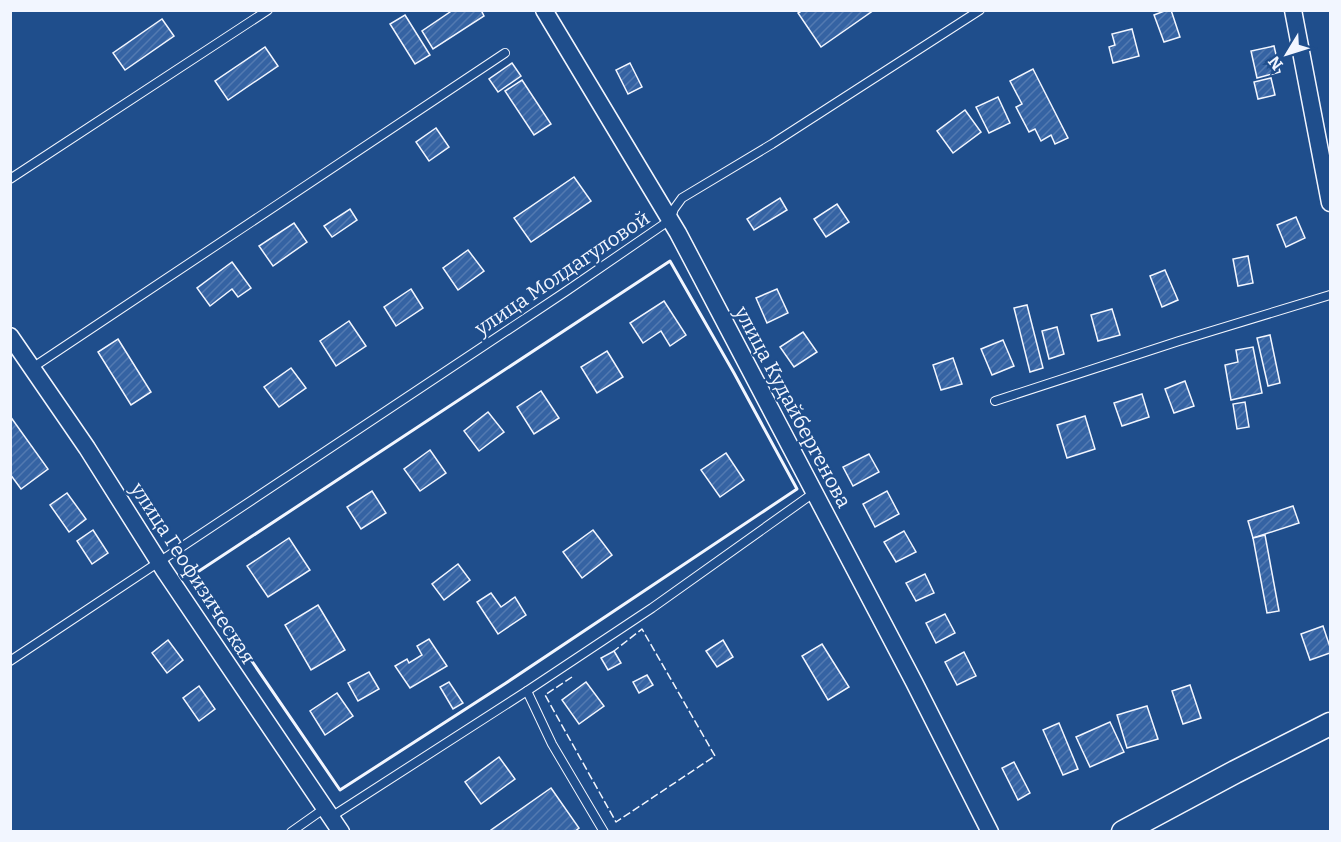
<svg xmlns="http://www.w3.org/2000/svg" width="1341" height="842" font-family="Bitter,serif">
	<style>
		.building { fill: url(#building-hatch); stroke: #f2f6ff; stroke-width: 1.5 }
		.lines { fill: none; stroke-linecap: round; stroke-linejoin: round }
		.service-casing { stroke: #f2f6ff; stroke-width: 10 }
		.minor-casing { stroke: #f2f6ff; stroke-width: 19 }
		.secondary-casing { stroke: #f2f6ff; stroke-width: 25 }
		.service { stroke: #1f4e8c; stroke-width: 8 }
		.minor { stroke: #1f4e8c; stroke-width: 16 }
		.secondary { stroke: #1f4e8c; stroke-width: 22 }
		.fence { stroke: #f2f6ff; stroke-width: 1.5; stroke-dasharray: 8 3; stroke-linecap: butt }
		.wall { stroke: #f2f6ff; stroke-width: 3 }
		.labels { text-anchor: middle; stroke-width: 4.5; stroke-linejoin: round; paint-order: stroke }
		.street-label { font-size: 20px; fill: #f2f6ff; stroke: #1f4e8c }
	</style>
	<defs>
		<pattern id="building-hatch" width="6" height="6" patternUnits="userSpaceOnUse" patternTransform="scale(1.5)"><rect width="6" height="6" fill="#3563a3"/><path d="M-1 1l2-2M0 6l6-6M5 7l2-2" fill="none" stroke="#537ab1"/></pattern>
	</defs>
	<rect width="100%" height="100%" fill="#1f4e8c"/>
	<g class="building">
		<path d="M481,10L484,16L433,49L422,31L453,10Z"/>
		<path d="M803,10H874L821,47L798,13Z"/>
		<path d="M1167,10H1171L1180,37L1164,42L1154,15Z"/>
		<path d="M405,15L430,55L415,64L390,24Z"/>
		<path d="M162,19L174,36L125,70L113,53Z"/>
		<path d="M1132,29L1139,56L1113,63L1109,47L1115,45L1112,34Z"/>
		<path d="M1274,46L1280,72L1257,78L1251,51Z"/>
		<path d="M265,47L278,66L228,100L215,81Z"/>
		<path d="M512,63L521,76L498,92L489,79Z"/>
		<path d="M630,63L642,87L628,94L616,70Z"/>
		<path d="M1033,69L1068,138L1055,144L1051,135L1041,141L1035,129L1029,132L1016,107L1022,104L1010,81Z"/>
		<path d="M1271,78L1275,95L1258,99L1254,82Z"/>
		<path d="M522,80L551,124L534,135L505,91Z"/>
		<path d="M998,97L1010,123L989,133L976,107Z"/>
		<path d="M965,110L981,132L953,153L937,131Z"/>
		<path d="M436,128L449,147L429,161L416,142Z"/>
		<path d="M574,177L591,201L531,242L514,218Z"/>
		<path d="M780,198L787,210L754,230L747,219Z"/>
		<path d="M837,204L849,222L826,237L814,219Z"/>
		<path d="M350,209L357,220L332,237L324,226Z"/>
		<path d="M1296,217L1305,238L1286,247L1277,225Z"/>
		<path d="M294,223L307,242L273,266L259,246Z"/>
		<path d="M468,250L484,271L458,290L443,268Z"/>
		<path d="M1248,256L1253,283L1238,286L1233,259Z"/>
		<path d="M232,262L251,288L238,297L232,289L210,306L197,288Z"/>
		<path d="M1165,270L1178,300L1162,307L1150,276Z"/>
		<path d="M411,289L423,308L396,326L384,307Z"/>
		<path d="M777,289L788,313L767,323L756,298Z"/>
		<path d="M664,301L686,335L670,346L661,331L643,343L630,323Z"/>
		<path d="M1027,305L1043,368L1030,372L1014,308Z"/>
		<path d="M1112,309L1120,335L1098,341L1091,315Z"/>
		<path d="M349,321L366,346L336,366L320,341Z"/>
		<path d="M1057,327L1064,354L1049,359L1042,331Z"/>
		<path d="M803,332L817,352L794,367L780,347Z"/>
		<path d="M1270,335L1280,383L1268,386L1257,338Z"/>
		<path d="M118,339L151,392L131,405L98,352Z"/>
		<path d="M1003,340L1014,366L992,375L981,349Z"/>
		<path d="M1253,347L1262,393L1231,400L1225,365L1238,362L1236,350Z"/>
		<path d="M607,351L623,377L597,393L581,367Z"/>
		<path d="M953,358L962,384L941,390L933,365Z"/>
		<path d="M291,368L306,388L279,407L264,387Z"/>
		<path d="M1185,381L1194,406L1174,413L1165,389Z"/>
		<path d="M541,391L559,418L534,434L517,407Z"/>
		<path d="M1142,394L1149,417L1122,426L1114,403Z"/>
		<path d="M1245,402L1249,427L1237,429L1233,404Z"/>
		<path d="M488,412L504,432L479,451L464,431Z"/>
		<path d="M10,416L48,469L21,489L10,474Z"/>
		<path d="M1085,416L1095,449L1067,458L1057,425Z"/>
		<path d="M430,450L446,473L420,491L404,469Z"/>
		<path d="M726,453L744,480L720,497L701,470Z"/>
		<path d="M869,454L879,472L853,486L843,467Z"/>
		<path d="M372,491L386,513L361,529L347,507Z"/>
		<path d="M887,491L899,514L875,527L863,504Z"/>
		<path d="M67,493L86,519L69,532L50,505Z"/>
		<path d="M1293,506L1299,523L1253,538L1248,521Z"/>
		<path d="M93,530L108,553L92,564L77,541Z"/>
		<path d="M593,530L612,555L582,578L563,552Z"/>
		<path d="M904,531L916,552L896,562L884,542Z"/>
		<path d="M1265,535L1279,611L1267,613L1253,538Z"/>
		<path d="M289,538L310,570L268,597L247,566Z"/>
		<path d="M458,564L470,580L444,600L432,584Z"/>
		<path d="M925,574L934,593L916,601L906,583Z"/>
		<path d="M491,593L501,607L515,597L526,615L498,634L477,602Z"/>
		<path d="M318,605L345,650L311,670L285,625Z"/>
		<path d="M945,614L955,633L936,643L926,623Z"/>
		<path d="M1323,626L1330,647V653L1310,660L1301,634Z"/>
		<path d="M429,639L447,666L410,688L395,666L407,659L409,663L422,655L417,646Z"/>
		<path d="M168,640L183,660L167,673L152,653Z"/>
		<path d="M723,640L733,657L717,667L706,651Z"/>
		<path d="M822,644L849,687L828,700L802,656Z"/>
		<path d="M614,651L621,663L608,670L601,658Z"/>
		<path d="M964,652L976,676L957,685L945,662Z"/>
		<path d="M369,672L379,689L358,701L348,683Z"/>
		<path d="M647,675L653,685L639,693L633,682Z"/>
		<path d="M449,682L463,703L453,709L440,687Z"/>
		<path d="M586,682L604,706L579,724L562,700Z"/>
		<path d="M1190,685L1201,718L1183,724L1172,691Z"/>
		<path d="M199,686L215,709L199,721L183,698Z"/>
		<path d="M337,693L353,716L325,735L310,711Z"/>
		<path d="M1147,706L1158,739L1127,748L1117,715Z"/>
		<path d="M1110,722L1124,752L1090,767L1076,737Z"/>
		<path d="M1059,723L1078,769L1063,775L1043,730Z"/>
		<path d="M499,757L515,779L481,804L465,782Z"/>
		<path d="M1014,762L1030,793L1018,800L1002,768Z"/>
		<path d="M551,788L579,828L574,832H492L491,830Z"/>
	</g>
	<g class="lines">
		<defs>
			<g id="service">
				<path d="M10,179L268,10"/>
				<path d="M32,368L505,53"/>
				<path d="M995,401L1179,341L1330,295"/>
				<path d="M10,661L565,292L670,220L674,209L682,198L772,144L980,10"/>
				<path d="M527,691L552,744L604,832"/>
				<path d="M331,817L527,691L652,608L815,492"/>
				<path d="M291,832L325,808"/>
			</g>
			<g id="minor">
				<path d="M544,10L678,233L914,682L990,832"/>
				<path d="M1293,10L1330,203"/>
				<path d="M10,336L87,448L164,570L341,832"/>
			</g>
			<path id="secondary" d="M1123,832L1235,772L1330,724"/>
		</defs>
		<use href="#service" class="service-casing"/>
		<use href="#minor" class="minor-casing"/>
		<use href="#secondary" class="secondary-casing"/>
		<use href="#service" class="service"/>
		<use href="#minor" class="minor"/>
		<use href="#secondary" class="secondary"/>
		<path class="fence" d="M572,677L545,695L616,822L715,756L642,629L614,651"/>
		<path class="wall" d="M670,261L734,373L797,489L506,683L340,790L193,575Z"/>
	</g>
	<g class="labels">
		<g class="street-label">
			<text transform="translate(562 273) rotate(-34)" y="7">улица Молдагуловой</text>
			<text transform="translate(793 407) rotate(62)" y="7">улица Кудайбергенова</text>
			<text transform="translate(193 573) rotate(57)" y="7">улица Геофизическая</text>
		</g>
	</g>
	<rect width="1341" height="842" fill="none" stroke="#f2f6ff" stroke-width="24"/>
	<g transform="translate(1287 54) rotate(232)" stroke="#1f4e8c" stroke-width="4.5" paint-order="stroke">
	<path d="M0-4.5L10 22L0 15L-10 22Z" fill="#f2f6ff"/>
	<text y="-9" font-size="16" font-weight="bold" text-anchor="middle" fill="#f2f6ff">N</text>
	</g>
</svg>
